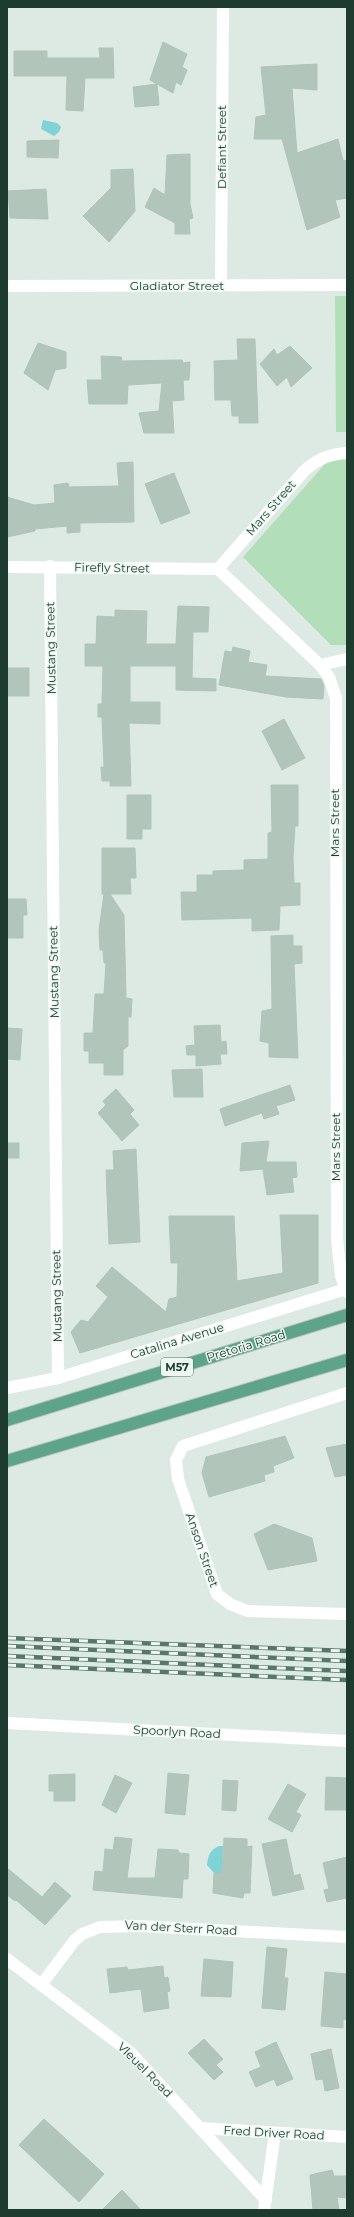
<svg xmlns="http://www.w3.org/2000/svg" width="354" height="2217" font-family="Montserrat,sans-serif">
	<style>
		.green { fill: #b3deba }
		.water { fill: #7fd2d6 }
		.building { fill: #b2c5bb; stroke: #afc4b9 }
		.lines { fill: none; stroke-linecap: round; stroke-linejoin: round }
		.major-casing { stroke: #bbc4c1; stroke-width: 14 }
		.minor { stroke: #fff; stroke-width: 12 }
		.major { stroke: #5da48a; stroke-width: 12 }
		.rail-casing { stroke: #57776b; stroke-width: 4.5 }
		.rail { stroke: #edf7f1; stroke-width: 3; stroke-dasharray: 9; stroke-linecap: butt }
		.labels { text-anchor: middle; stroke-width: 3; stroke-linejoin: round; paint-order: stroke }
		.shield { fill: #edf7f1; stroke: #5b7369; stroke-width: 1 }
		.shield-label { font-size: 11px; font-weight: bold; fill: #1d3b2f }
		.street-label { font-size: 12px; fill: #1d3b2f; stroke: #edf7f1 }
	</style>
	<rect width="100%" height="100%" fill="#ddeae3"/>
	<g class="green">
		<path d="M335,296H347V432H336Z"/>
		<path d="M347,455V645H331L243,557L332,456Z"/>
	</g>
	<g class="water">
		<path d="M43,120L57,123L61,127L59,132L54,136L41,129Z"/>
		<path d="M219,1846H223L222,1873H214L207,1865C208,1855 210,1850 219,1846Z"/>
	</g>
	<g class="building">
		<path d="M163,42L187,54L182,67L187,70L181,85L176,82L173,93L150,80Z"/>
		<path d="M99,48H113L114,78H85L83,111L66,110L67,76H14V51H47V58H100Z"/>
		<path d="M317,64V90L292,88L297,153L338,139L343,161L347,160V198L335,200L340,217L307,230L282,139H254L256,117L266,115L261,67Z"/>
		<path d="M157,84L159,105L135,107L133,87Z"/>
		<path d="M59,140L58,158L27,157V141Z"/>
		<path d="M190,154V204L193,218L189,219L190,234H175V223L145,207L154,188L165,195L167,155Z"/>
		<path d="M133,169L135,211L109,242L83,216L111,188V170Z"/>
		<path d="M46,189L48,219L10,218L8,191Z"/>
		<path d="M237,339H255L258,423H239V416H232L231,400H215L214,361L238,360Z"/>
		<path d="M38,343L66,352V368L55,370L48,390L24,373Z"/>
		<path d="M290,346L312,368L291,387L287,377L277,386L260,364L274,349L277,355Z"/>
		<path d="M101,356L121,357L122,361L182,360L183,363L190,362L189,380H183L184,400L172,401L174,433H144L139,413L159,411L162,383L128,385L127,404H89L87,380H102Z"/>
		<path d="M133,462L134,522L80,523V532L67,533V526L35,529V531L7,537V497L34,505L55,503L54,485L68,483L69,487L119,486L117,463Z"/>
		<path d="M174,473L190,513L161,524L145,484Z"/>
		<path d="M178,606L209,607L208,632H193L192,678L216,679V691L176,690V666H130V702H160V724L129,723L131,786H110V781H102L101,767H104L102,717H98V704H102L103,666H85V644H96L97,616L115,617V610L147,611L146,644H176Z"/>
		<path d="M233,647L250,651L248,662L267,665L265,676L321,679L324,686L323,699L286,697L219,685L225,651L232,652Z"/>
		<rect x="7" y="668" width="22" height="28"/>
		<path d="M284,719L305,758L282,770L262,731Z"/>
		<path d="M271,785H298V826H295L293,858L294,883H300V905L280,906L279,930L252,931V918L182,920L181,892H197V875H213V871L244,870V860L268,859V833L272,832Z"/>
		<path d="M127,795H151V829H142V839H127Z"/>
		<path d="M102,848H135L136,878H130L131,894H110L124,915L126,998L132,999L131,1017H128V1046L123,1050V1075H104V1063H89V1051H84V1033H93L95,994H104L106,963H104L103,950H100L99,930L104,894H102Z"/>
		<path d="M7,899H26L27,915H23V938H7Z"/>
		<path d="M293,935V946H302V963L294,964L298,1058L269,1057V1043L260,1041L262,1011L272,1009L271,936Z"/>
		<path d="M220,1025L221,1042L226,1041L227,1054H220L221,1064L196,1066V1055H187L186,1046L195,1045L194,1026Z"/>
		<path d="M7,1028L22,1029L20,1060L7,1059Z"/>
		<path d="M202,1069L203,1097H174L172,1070Z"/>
		<path d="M290,1085L295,1100L276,1106L279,1114L264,1119L262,1113L225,1126L220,1109Z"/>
		<path d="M116,1089L134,1110L130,1114L139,1125L122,1141L98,1113L106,1105L103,1101Z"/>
		<path d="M269,1141L266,1162H296L297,1177L292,1178L294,1192L267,1195L263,1169L240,1171L242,1143Z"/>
		<rect x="7" y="1143" width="12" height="15"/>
		<path d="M136,1149L140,1242L109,1244L106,1170H114L113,1151Z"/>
		<path d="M280,1215H318V1283L80,1353L71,1332L81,1320L88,1322L108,1297L96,1286L112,1267L166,1312L169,1299L177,1297L178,1263H171L169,1216H234L237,1281L283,1273Z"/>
		<path d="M285,1436L294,1458L273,1466L274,1472L264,1475L265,1481L209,1497L202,1473L206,1457Z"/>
		<path d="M347,1444V1475L335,1477L326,1448Z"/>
		<path d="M274,1524L312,1538L317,1561L268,1570L254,1534Z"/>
		<path d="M168,1773L189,1775L185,1815L165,1813Z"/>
		<path d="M75,1774V1801H54V1791H49V1775Z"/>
		<path d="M115,1775L132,1783L116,1813L102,1805Z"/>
		<path d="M326,1777L347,1778V1810H325Z"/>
		<path d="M223,1780L238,1781L236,1811L222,1810Z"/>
		<path d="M288,1784L306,1794L296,1812L301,1815L292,1832L268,1819Z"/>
		<path d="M115,1837L132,1839L127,1878H155L158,1849L178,1850L179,1853L189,1854L188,1879H183L182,1898L93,1890L95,1871L103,1872L105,1849L113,1850Z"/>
		<path d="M224,1838L247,1839V1847L252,1846L250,1893H244L243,1898L213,1893L214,1873H222Z"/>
		<path d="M286,1839L294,1876L300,1874L304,1889L273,1896L262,1844Z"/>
		<path d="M347,1857V1898L327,1902L324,1890L329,1889L323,1863Z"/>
		<path d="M7,1868L42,1897L55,1882L71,1896L45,1925L16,1900L15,1901L7,1895Z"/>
		<path d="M267,1947L287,1949L284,1978H288L285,2010L262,2008Z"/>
		<path d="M204,1959L233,1962L231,1997L201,1996Z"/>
		<path d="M163,1966L164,1978L168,1977L170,1991L167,1992L169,2008L144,2012L141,1989L110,1993L107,1969L127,1967L128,1970Z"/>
		<path d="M325,1972L347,1974V2020L343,2019V2028L321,2026Z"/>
		<path d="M204,2039L223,2059L216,2065L223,2072L214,2080L188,2053Z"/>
		<path d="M276,2042L293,2079L277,2086L274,2079L256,2087L249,2072L261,2067L255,2052Z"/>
		<path d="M331,2049L339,2088L325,2091L323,2079L316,2080L311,2054Z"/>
		<path d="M44,2119L104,2174L79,2202L19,2145Z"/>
		<path d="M332,2170L334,2176H347V2198L337,2197L339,2210H313L310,2175Z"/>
		<path d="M122,2190L141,2210H102Z"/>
	</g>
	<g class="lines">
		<defs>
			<g id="major">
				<path d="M7,1420L347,1315"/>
				<path d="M7,1461L347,1360"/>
			</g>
		</defs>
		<use href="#major" class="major-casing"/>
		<g class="minor">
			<path d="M7,286L347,285"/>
			<path d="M221,286L223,7"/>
			<path d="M347,453C329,454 318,459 305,470L218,569L320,665L329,677L336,698L337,1239L341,1276L347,1292"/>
			<path d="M50,566L58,1378"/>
			<path d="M7,567L218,569"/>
			<path d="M320,665L347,659"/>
			<path d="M7,1388L58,1378L346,1289"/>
			<path d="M347,1393L183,1446L176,1460L178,1479L217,1594L230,1604L247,1611L347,1614"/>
			<path d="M7,1723L347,1741"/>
			<path d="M7,1959L131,2053L266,2200"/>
			<path d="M41,1985L74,1941L82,1934L100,1927L138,1926L347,1937"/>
			<path d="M201,2128L347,2137"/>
			<path d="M264,2210L275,2133"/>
		</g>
		<use href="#major" class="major"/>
		<defs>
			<g id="rail">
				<path d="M7,1638L347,1651"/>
				<path d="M7,1646L347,1661"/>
				<path d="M7,1656L347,1671"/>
				<path d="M7,1665L347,1680"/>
			</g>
		</defs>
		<use href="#rail" class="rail-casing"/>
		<use href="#rail" class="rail"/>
	</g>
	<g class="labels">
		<rect class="shield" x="161" y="1358" width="32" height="18" rx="3"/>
		<g class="shield-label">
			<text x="177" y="1371">M57</text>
		</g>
		<g class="street-label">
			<text transform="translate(222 147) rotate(-90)" y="4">Defiant Street</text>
			<text x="177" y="290">Gladiator Street</text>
			<text transform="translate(271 508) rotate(-49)" y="4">Mars Street</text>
			<text transform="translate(112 568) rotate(1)" y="4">Firefly Street</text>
			<text transform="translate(51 648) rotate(-91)" y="4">Mustang Street</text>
			<text transform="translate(335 823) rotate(-90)" y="4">Mars Street</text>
			<text transform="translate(54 972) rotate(-91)" y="4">Mustang Street</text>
			<text transform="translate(336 1147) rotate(-90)" y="4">Mars Street</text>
			<text transform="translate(57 1296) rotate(-91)" y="4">Mustang Street</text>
			<text transform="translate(177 1341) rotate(-17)" y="4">Catalina Avenue</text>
			<text transform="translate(246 1346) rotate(-17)" y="4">Pretoria Road</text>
			<text transform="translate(202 1550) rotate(71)" y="4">Anson Street</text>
			<text transform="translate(177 1732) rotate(3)" y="4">Spoorlyn Road</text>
			<text transform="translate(181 1928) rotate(3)" y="4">Van der Sterr Road</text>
			<text transform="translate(145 2070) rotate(45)" y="4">Vleuel Road</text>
			<text transform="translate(274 2133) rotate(3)" y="4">Fred Driver Road</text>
		</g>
	</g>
	<rect width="354" height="2217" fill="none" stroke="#1d3b2f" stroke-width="16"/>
</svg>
